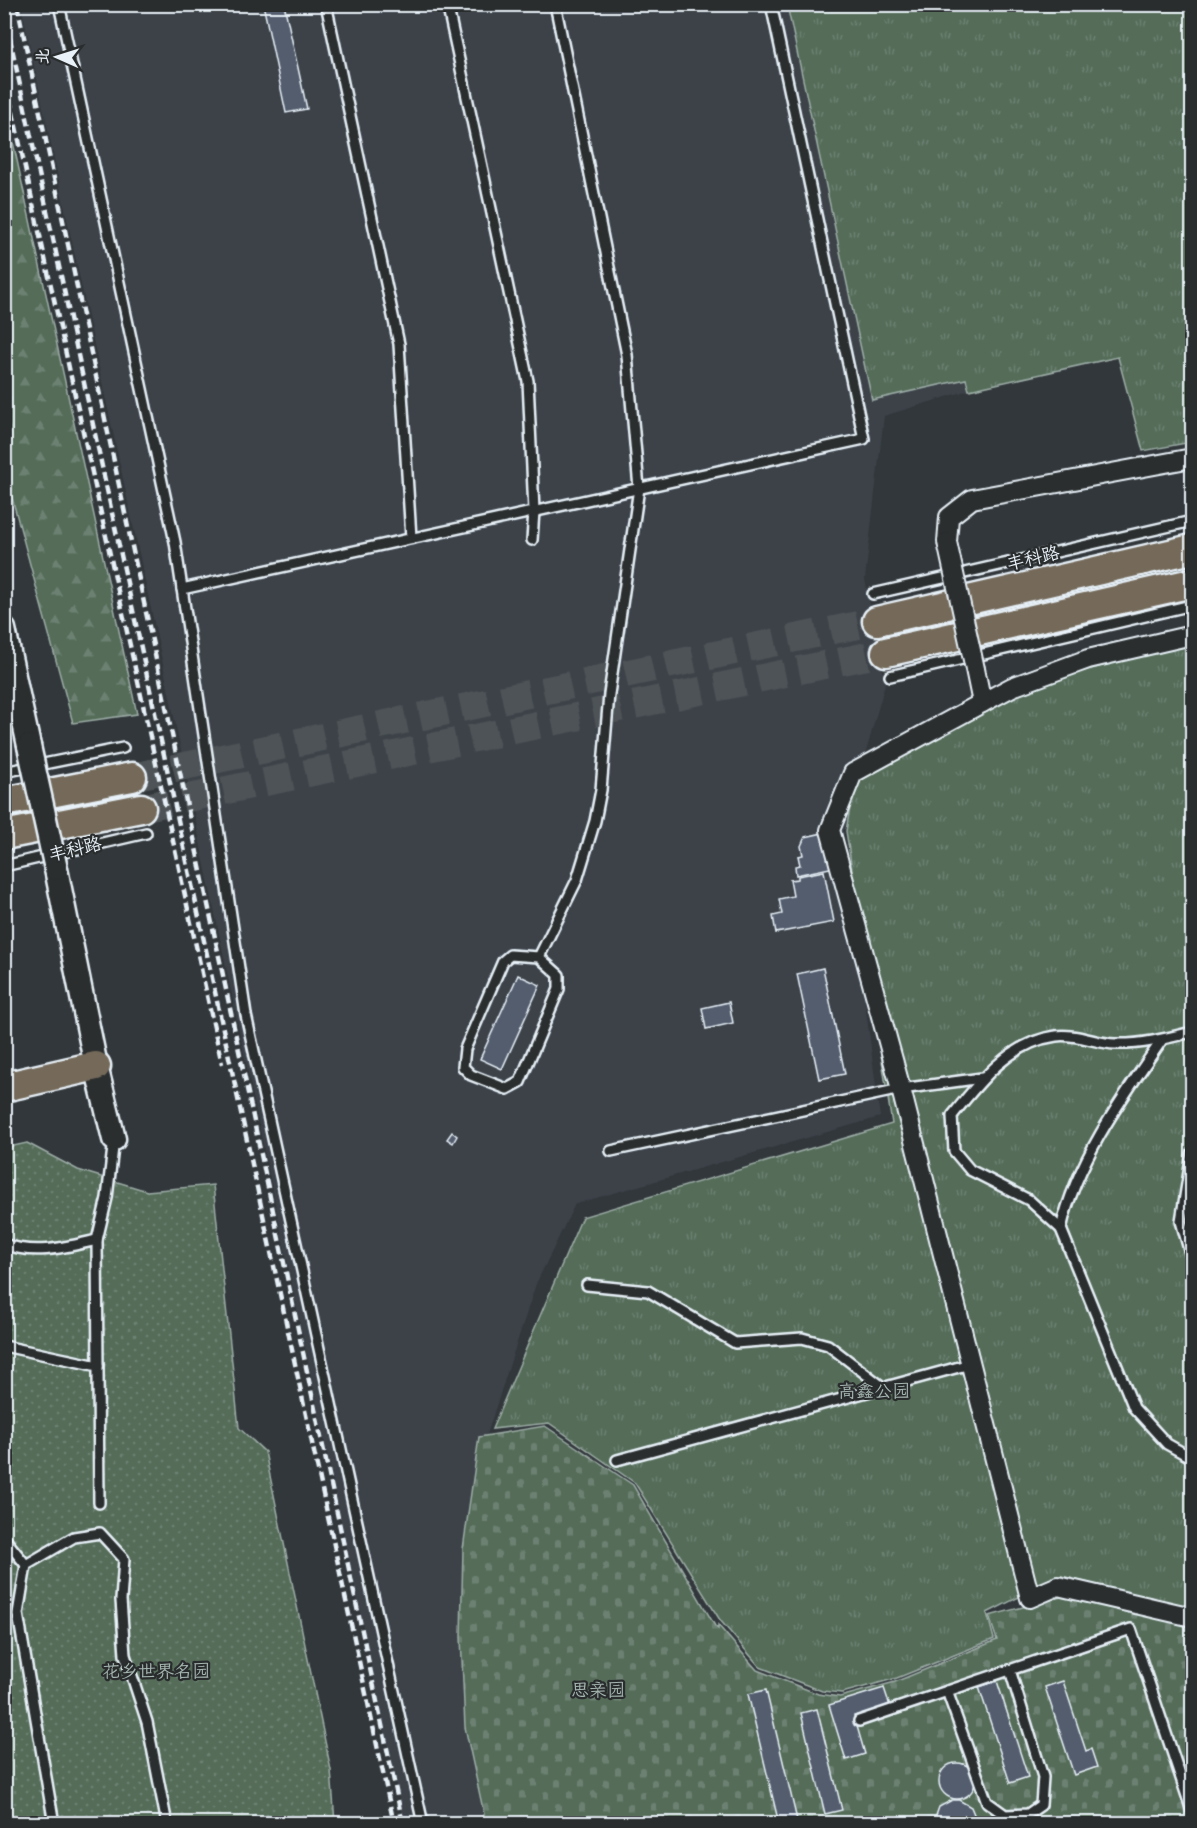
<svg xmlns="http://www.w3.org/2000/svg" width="1197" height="1828" font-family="'Balsamiq Sans','LXGW WenKai TC',sans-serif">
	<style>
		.built { fill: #3c424a }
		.grass { fill: url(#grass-dots); stroke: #9eaea8; stroke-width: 1.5 }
		.forest { fill: url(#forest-firs); stroke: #9eaea8; stroke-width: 1.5 }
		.cemetery { fill: url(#cemetery-stones); stroke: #9eaea8; stroke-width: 1.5 }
		.park { fill: url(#park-tufts); stroke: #9eaea8; stroke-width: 1.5 }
		.building { fill: #535d6e; stroke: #e8f1f8; stroke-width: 1.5 }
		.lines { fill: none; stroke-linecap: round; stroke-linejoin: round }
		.primary-tunnel { stroke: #4d5357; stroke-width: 28; stroke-dasharray: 28 14; stroke-linecap: butt }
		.service-casing { stroke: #e8f1f8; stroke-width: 14 }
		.minor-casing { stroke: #e8f1f8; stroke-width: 22 }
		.tertiary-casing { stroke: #e8f1f8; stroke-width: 27 }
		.primary-casing { stroke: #e8f1f8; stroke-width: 33 }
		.service { stroke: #2a2d2e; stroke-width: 9 }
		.minor { stroke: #2a2d2e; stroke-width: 18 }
		.tertiary { stroke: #2a2d2e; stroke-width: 22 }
		.primary { stroke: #746a5a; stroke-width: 28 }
		.rail { stroke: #e8f1f8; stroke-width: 4.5; stroke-dasharray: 9 4.5; stroke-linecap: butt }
		.minor-bridge-casing { stroke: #e8f1f8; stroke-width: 22; stroke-linecap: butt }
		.tertiary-bridge-casing { stroke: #e8f1f8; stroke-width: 27; stroke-linecap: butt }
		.minor-bridge { stroke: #2a2d2e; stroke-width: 18 }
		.tertiary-bridge { stroke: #2a2d2e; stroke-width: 22 }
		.labels { text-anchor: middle; stroke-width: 4.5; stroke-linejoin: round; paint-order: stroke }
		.street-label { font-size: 18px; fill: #e8f1f8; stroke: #2a2d2e }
		.park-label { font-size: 18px; fill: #a5b5b0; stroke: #2a2d2e }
	</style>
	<defs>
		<pattern id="grass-dots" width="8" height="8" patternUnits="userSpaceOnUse" patternTransform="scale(1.5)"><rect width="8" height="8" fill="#546c59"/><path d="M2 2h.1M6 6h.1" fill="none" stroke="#6d8172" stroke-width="1.8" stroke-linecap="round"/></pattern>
		<pattern id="forest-firs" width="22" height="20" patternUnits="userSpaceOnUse" patternTransform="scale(1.5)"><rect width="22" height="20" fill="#546c59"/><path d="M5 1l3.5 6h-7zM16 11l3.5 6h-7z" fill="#6d8172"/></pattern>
		<pattern id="cemetery-stones" width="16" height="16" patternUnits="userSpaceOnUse" patternTransform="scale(1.5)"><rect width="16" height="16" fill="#546c59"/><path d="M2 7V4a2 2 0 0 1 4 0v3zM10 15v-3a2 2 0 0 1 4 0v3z" fill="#6d8172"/></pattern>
		<pattern id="park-tufts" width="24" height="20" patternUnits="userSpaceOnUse" patternTransform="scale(1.5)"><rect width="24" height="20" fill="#546c59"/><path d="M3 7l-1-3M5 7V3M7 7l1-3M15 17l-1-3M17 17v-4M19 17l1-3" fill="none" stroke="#6d8172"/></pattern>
	</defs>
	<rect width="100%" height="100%" fill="#32373b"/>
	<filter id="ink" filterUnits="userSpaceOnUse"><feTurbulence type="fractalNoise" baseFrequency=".0167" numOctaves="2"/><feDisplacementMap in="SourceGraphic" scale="12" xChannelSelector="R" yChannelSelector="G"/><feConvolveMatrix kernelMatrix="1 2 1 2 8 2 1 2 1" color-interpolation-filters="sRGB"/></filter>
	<g filter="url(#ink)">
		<path class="built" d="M21,5H787L872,400L967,379L969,390L884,416L865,579L885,684L843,834L880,1117L575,1204L536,1284L487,1434L464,1596L488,1823H404L167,683Z"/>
		<path class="grass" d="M27,1143L78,1170L147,1191L213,1185L239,1428L265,1452L331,1770L335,1823H5L4,1148Z"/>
		<path class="forest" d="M5,105L137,714L73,723L5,472Z"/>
		<path class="cemetery" d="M545,1426L633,1485L715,1626L718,1629V1625L757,1670L818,1694L840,1697L895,1682L997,1640L989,1616L1061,1597L1192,1624V1823H486L465,1727L461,1637L463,1549L479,1437Z"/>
		<g class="park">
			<path d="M787,5H1192V442L1143,451L1118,357L969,390L966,379L872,400Z"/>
			<path d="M1192,642V1609L1061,1576L987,1613L994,1639L897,1678L842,1693L822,1691L760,1667L720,1620L635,1483L549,1423L492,1429L582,1217L892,1124L846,831L854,784L1031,685Z"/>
		</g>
		<g class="building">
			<path d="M263,4H284L307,109L286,113Z"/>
			<path d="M823,833L830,868L796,875L795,866L800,865L798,856L803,855L801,846L805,837Z"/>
			<path d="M824,871L834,922L776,933L773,916L782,914L779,899L793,896L790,880L798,879V876Z"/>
			<path d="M823,968L845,1074L819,1079L797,974Z"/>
			<path d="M518,975L540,985L502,1069L480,1059Z"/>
			<path d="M729,1002L733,1023L706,1029L702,1008Z"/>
			<path d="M452,1132L457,1136L453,1143L447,1139Z"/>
			<path d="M997,1681L1028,1777L1010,1783L979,1687Z"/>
			<path d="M1063,1681L1086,1751L1091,1749L1097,1767L1074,1775L1045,1687Z"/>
			<path d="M884,1688L890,1706L854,1716L865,1754L846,1760L829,1705Z"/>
			<path d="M766,1690L797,1820L784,1824H779L748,1694Z"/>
			<path d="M817,1709L842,1810L825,1814L801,1713Z"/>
			<circle cx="957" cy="1781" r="18"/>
			<path d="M952,1800H959L971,1807L978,1824H933L939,1807Z"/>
		</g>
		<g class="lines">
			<g class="primary-tunnel">
				<path d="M132,777L877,621"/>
				<path d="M141,808L886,652"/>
			</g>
			<defs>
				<g id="service">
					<path d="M59,4L175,542L246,1015L423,1824"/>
					<path d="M326,4L399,344L411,538"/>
					<path d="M447,4L528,381L534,511L532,540"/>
					<path d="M182,589L864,439L771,4"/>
					<path d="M873,594L1192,521"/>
					<path d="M890,676L1192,605"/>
					<path d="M4,772L123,748"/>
					<path d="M4,866L146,833"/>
					<path d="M510,955L539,957L559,975V989L520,1082L507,1089L471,1075L463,1067L465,1049L503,961Z"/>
					<path d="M539,957L577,880L595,821L601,790L609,694L639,488L627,355L555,4"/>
					<path d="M1192,1032C1168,1038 1141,1045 1115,1044C1096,1043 1074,1033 1056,1036C1010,1042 979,1082 952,1116L954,1151L970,1170L1029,1200L1061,1229L1134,1408L1167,1444L1192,1458"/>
					<path d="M611,1151L901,1089L982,1078"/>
					<path d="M1192,1153L1181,1221L1192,1260"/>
					<path d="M1061,1229C1076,1162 1123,1096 1162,1040"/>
					<path d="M4,1244C35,1256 66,1247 97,1240"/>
					<path d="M587,1285L648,1291L735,1343L802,1338L828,1345L884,1388"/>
					<path d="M4,1346L98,1366"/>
					<path d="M617,1460L970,1364"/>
					<path d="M99,1503L97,1240L107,1198L114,1139"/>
					<path d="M4,1538L26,1565"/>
					<path d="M947,1691L987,1802L1005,1815L1028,1814L1041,1805L1043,1777L1010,1670"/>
					<path d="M859,1721L1131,1629L1192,1811"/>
					<path d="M54,1824L18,1614L26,1565L74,1537L100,1533L124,1559L121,1600L125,1655L147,1722L167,1824"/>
				</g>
				<g id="minor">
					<path d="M947,542L949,517L972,499L1192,458"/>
					<path d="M1192,635L1088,659L1012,687L982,703L853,773L830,830L901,1089L1030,1598L1058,1586L1192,1617"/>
					<path d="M975,669L982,703"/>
				</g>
				<g id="tertiary">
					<path d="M4,629L29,746"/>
					<path d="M56,869L96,1066L114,1139"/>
				</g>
				<g id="primary">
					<path d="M877,621L1192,549"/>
					<path d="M886,652L1192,583"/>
					<path d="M4,802L132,777"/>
					<path d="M4,835L141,808"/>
					<path d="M4,1087L96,1066"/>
				</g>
			</defs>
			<use href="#service" class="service-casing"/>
			<use href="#minor" class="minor-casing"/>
			<use href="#tertiary" class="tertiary-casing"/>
			<use href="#primary" class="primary-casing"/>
			<use href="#service" class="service"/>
			<use href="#minor" class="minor"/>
			<use href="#tertiary" class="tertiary"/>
			<use href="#primary" class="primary"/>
			<g class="rail">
				<path d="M17,4L403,1824"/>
				<path d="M4,11L394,1824"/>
				<path d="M4,72L222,1064"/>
			</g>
			<defs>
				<path id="minor-bridge" d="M947,542L975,669"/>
				<path id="tertiary-bridge" d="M29,746L56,869"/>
			</defs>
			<use href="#minor-bridge" class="minor-bridge-casing"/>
			<use href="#tertiary-bridge" class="tertiary-bridge-casing"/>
			<use href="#minor-bridge" class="minor-bridge"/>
			<use href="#tertiary-bridge" class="tertiary-bridge"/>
		</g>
	</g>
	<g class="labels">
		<g class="street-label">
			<text transform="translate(1033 558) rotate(-13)" y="6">丰科路</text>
			<text transform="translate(75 849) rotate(-13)" y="6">丰科路</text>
		</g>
		<g class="park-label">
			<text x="874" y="1397">高鑫公园</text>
			<text x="156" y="1677">花乡世界名园</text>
			<text x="598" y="1696">思亲园</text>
		</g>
	</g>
	<rect width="1197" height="1828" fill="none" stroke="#2a2d2e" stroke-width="24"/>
	<rect x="12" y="12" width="1173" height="1804" fill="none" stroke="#e8f1f8" stroke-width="2" filter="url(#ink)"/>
	<g transform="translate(57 57) rotate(273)" stroke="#2a2d2e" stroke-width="4.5" paint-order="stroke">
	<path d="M0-4.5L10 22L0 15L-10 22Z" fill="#e8f1f8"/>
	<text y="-9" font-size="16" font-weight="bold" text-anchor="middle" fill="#e8f1f8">北</text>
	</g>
</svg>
